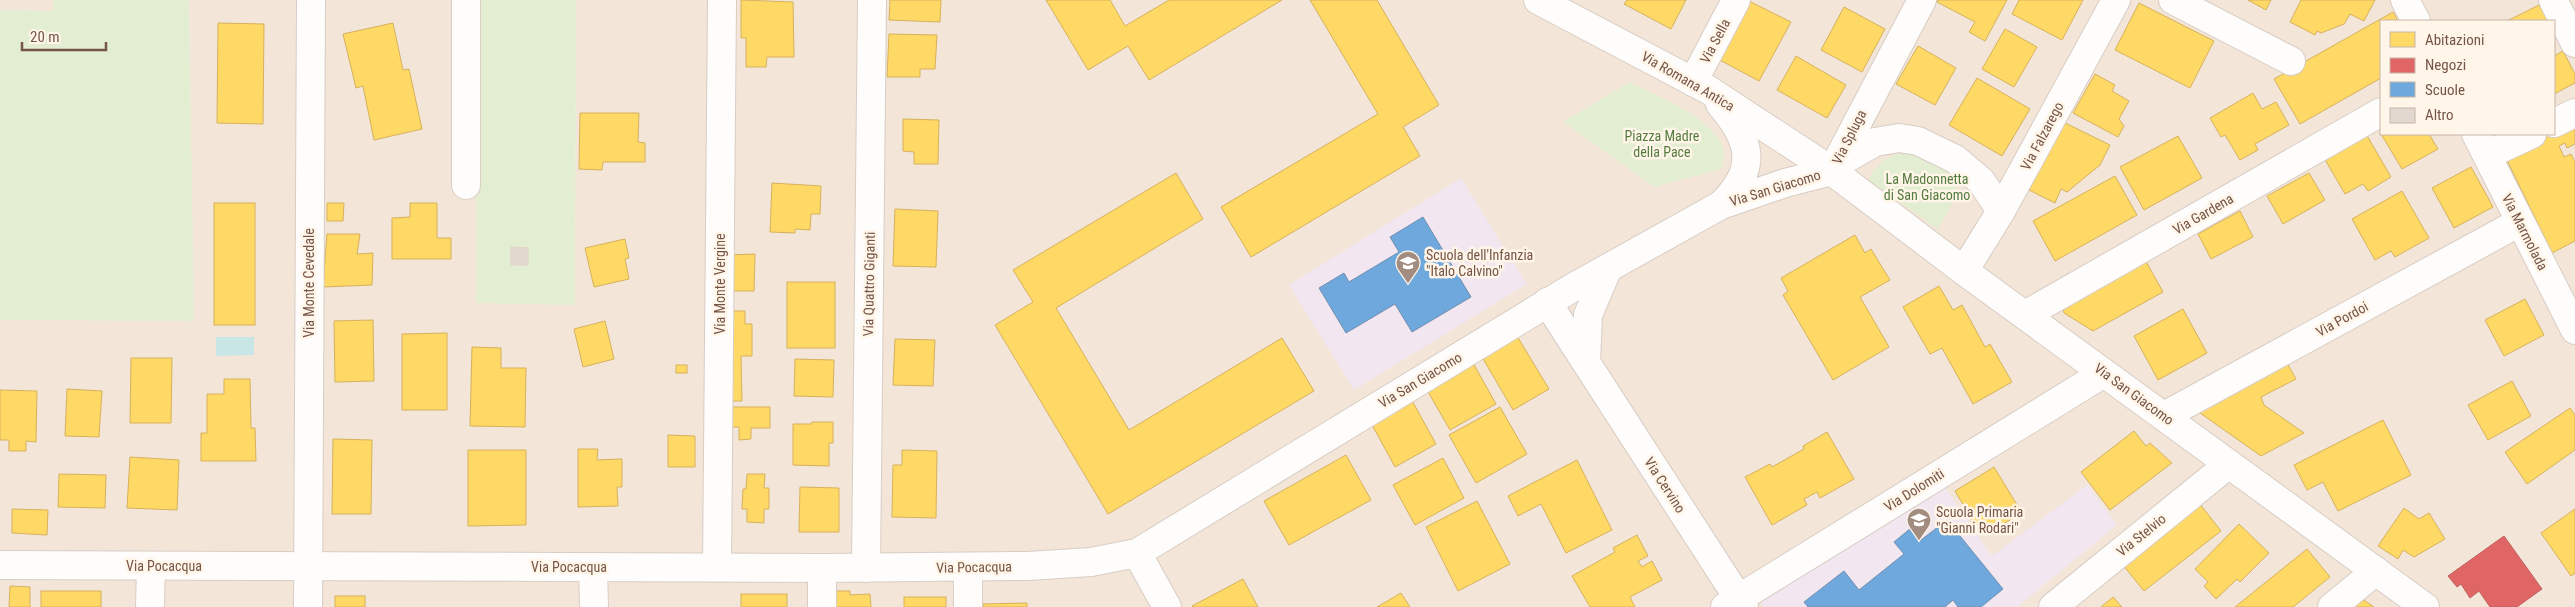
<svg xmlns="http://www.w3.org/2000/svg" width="2575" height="607" font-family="'Roboto Condensed',sans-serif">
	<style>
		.residential { fill: #f3e5d7; fill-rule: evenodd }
		.education { fill: #f2e6f1 }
		.green { fill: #e3edd1 }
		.water { fill: #c9e6e7 }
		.homes { fill: #ffd966; stroke: #d6b15d }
		.shops { fill: #e06666; stroke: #c0615d }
		.schools { fill: #6fa8dc; stroke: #718faf }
		.building { fill: #e3d8cf; stroke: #e0d2c9 }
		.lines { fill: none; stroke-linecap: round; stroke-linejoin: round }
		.minor-casing { stroke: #d8cdc5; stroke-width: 30 }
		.minor { stroke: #fefdfb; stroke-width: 28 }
		.labels { text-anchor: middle; stroke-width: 5; stroke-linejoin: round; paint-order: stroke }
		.street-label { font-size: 14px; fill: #755547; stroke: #fff5e8 }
		.park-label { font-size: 14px; fill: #547b3e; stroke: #fff5e8 }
		.poi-label { font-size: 14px; fill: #755547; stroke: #fff5e8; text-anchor: start }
	</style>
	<rect width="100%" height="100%" fill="#f7f0e7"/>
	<g class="residential">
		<path d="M0,0H53L54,11L0,10Z"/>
		<path d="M189,0H477L476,303L575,305L576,0H2575V607H0V320H194ZM2381,21H2554V134H2381Z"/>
	</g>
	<g class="education">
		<path d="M1461,178L1527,284L1354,390L1289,285Z"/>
		<path d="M2087,485L2117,525L2017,607H1764L1759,600L1944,486L1992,556Z"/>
	</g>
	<g class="green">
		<path d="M53,0H189L194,321L0,320V10L53,11Z"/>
		<path d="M477,0H576L575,305L476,303Z"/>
		<path d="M1630,82C1654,95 1724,122 1724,154C1724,159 1722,164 1721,169L1655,187L1563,122Z"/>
		<path d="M1915,151L1955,175L1958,193L1938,229L1868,180C1880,159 1893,154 1915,151Z"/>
	</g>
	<path class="water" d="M216,337H254V355L216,356Z"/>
	<g class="homes">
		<path d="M741,0L793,2L794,57H767L766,67H746V38H741Z"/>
		<path d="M890,0H941L940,22L889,20Z"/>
		<path d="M1046,0H1110L1125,26L1169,0H1282L1149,80L1128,46L1088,70Z"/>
		<path d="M1310,0H1377L1439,105L1403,127L1420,156L1251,257L1221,207L1378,114Z"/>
		<path d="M1627,0H1686L1671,29L1624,4Z"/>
		<path d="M1747,0L1791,22L1759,81L1716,58Z"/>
		<path d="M1938,0H2007L1985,41L1969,32L1975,22L1937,2Z"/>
		<path d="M2019,0H2083L2062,40L2012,14Z"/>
		<path d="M2248,0H2271L2266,10Z"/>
		<path d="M2301,0H2375L2364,21L2350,14L2344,24L2321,33L2317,31L2315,35L2290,22Z"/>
		<path d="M2139,3L2214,41L2190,88L2115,50Z"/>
		<path d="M2539,5L2548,21H2507Z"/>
		<path d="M1844,7L1885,29L1862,72L1821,50Z"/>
		<path d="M2393,12L2398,21H2381V78L2300,124L2274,79Z"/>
		<path d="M218,23L264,24L263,124L217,123Z"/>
		<path d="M393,23L403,70L409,69L422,129L374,140L363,86L356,88L343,34Z"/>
		<path d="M2005,29L2037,47L2014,87L1982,69Z"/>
		<path d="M889,34L937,35L935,69H920V77H887Z"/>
		<path d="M1918,46L1956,68L1935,105L1896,84Z"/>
		<path d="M2563,51L2575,74V83L2554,94V56Z"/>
		<path d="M1796,56L1846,85L1827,118L1777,90Z"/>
		<path d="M2095,74L2115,85L2112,91L2129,101L2119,119L2124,126L2118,137L2073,113Z"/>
		<path d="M1977,78L2030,109L2002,156L1949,125Z"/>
		<path d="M2253,93L2262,109L2276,102L2289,125L2255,144L2258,150L2240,160L2225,135L2221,137L2210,118Z"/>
		<path d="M580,113H639L638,142L645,143V162H603L602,170L579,169Z"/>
		<path d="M2575,117V144L2567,148L2565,143L2559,146L2564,157L2571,154L2575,162V241L2552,253L2503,152L2541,134H2554Z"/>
		<path d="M903,119L939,120L938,164H914V152L903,151Z"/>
		<path d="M2059,120L2110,145L2100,165L2067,192L2061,189L2055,203L2029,190L2046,154Z"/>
		<path d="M2362,127L2391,177L2368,191L2363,184L2345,194L2320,151Z"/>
		<path d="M2381,134H2429L2438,149L2402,169Z"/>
		<path d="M2178,136L2202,178L2144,210L2120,167Z"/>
		<path d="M2471,167L2493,207L2454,228L2432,188Z"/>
		<path d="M1176,173L1203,219L1056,308L1129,430L1282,338L1314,391L1108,514L995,325L1033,302L1013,270Z"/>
		<path d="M2309,173L2325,200L2283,224L2267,196Z"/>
		<path d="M2115,176L2137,215L2055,261L2033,221Z"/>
		<path d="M772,183L821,186L820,214H811L810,230L795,229V233L770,232Z"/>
		<path d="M2402,191L2429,238L2395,257L2391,251L2375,260L2352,219Z"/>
		<rect x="214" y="203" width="41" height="122"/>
		<path d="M327,203H344L343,221H327Z"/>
		<path d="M410,203H437V238H451V259H392V218L410,217Z"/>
		<path d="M895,209L938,211L936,267L893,266Z"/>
		<path d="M2240,211L2253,237L2211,259L2198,234Z"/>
		<path d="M327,234H360L357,254L373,253L372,285L323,287Z"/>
		<path d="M1855,235L1865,253L1871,249L1890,280L1860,297L1889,347L1833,380L1783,295L1788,291L1781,278Z"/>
		<path d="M625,239L629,258L625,259L629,279L594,287L585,248Z"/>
		<path d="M755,254L754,291H725L726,255Z"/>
		<path d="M2143,256L2163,292L2093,331L2064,313L2062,300Z"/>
		<rect x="787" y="282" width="48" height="66"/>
		<path d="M1939,286L1953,310L1962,305L1985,347L1990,344L2012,382L1973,404L1942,348L1930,354L1903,307Z"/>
		<path d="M2525,299L2544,335L2504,356L2485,320Z"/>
		<path d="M2183,309L2207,353L2158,380L2134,336Z"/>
		<path d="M723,311H745V324H752V356H741L742,401H722Z"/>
		<path d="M373,320L374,381L335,382L334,321Z"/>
		<path d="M605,321L614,359L583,367L574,329Z"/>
		<path d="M447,333V410H402V334Z"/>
		<path d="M1517,336L1549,389L1513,410L1482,357Z"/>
		<path d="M895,339L935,340L933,386L893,385Z"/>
		<path d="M472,347L501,348V368H526L525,427L470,426Z"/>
		<path d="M131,358H172L171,423H130Z"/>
		<path d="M795,359L834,360L833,397L794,396Z"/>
		<path d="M2286,361L2296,379L2261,397L2264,405L2304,433L2261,456L2193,408Z"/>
		<path d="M1473,363L1496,404L1450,430L1427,390Z"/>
		<rect x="676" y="365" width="11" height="8"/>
		<path d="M224,379H250L251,428H255L256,461H201V433H207V394H224Z"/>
		<path d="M2512,381L2531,416L2488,440L2468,405Z"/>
		<path d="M67,389L102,391L99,437L65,436Z"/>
		<path d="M0,390L37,391L36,442L26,441V451H9V440H0Z"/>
		<path d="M1410,397L1436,444L1395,467L1371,423Z"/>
		<path d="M721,407H770V428H751V439L739,440V427H721Z"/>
		<path d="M1500,407L1527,454L1476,483L1449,435Z"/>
		<path d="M2570,408L2575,415V450L2527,484L2505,452Z"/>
		<path d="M2383,420L2411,475L2338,511L2323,482L2307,490L2294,465Z"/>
		<path d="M812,422H833V443H829V466L793,465V424H811Z"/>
		<path d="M2134,431L2146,446L2150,443L2172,463L2110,510L2081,472Z"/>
		<path d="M1827,432L1854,479L1820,498L1817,492L1804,499L1807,505L1772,525L1745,477L1770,464L1772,467L1804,449L1803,446Z"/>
		<path d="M668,435L695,436V467H668Z"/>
		<path d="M333,439L372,440L371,514H332Z"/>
		<path d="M578,449H598L597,460L622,459V487H617L618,506L578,507Z"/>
		<path d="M468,450H526V525L468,526Z"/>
		<path d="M902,450L937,451L936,518L892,517L893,465H902Z"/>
		<path d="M1346,455L1371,500L1289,545L1264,501Z"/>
		<path d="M130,457L179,460L177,510L127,508Z"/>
		<path d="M1443,458L1464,498L1415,525L1393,485Z"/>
		<path d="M1577,460L1612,530L1566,553L1541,504L1518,516L1508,496Z"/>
		<path d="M1994,467L2022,513L1986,534L1980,523L1976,526L1955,491Z"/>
		<path d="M59,474L106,475L105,508L58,507Z"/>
		<path d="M747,474H765L764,488H769V509H764V523L747,522V509H742L743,489H746Z"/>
		<path d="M800,487L839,488V532H799Z"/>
		<path d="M2196,499L2221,531L2144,591L2119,560Z"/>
		<path d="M1477,501L1510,564L1458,591L1426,527Z"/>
		<path d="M2404,508L2419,519L2429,513L2445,539L2414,557L2403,550L2398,559L2378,546Z"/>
		<path d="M12,509L48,510L47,535L12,533Z"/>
		<path d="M2575,509V573L2571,576L2541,533Z"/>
		<path d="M2239,524L2269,553L2240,582L2237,579L2216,599L2204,586L2208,582L2195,569Z"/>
		<path d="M1637,535L1648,556L1638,561L1642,567L1652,561L1662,580L1630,597L1635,607H1590L1572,576L1615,552L1613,548Z"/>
		<path d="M2307,549L2330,577L2293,607H2235Z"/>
		<path d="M1243,579L1258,607H1193L1192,606Z"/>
		<path d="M10,586L30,587V607H9Z"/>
		<rect x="41" y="591" width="60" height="16"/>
		<path d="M828,591H850V595L870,594L871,607H829Z"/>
		<path d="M1401,593L1410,607H1377Z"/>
		<rect x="741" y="594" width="46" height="13"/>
		<path d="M2355,594L2374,607H2339Z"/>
		<rect x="335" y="596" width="30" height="11"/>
		<rect x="904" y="597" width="42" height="10"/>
		<path d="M2113,597L2122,607H2101Z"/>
		<path d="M1027,603V607H983V604Z"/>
	</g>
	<path class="shops" d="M2504,536L2542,589L2517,607H2490L2479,591L2470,598L2461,584L2457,587L2448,576Z"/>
	<g class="schools">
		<path d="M1423,217L1471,297L1412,332L1395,304L1346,333L1319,288L1344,273L1349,282L1399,252L1390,237Z"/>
		<path d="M1947,520L2003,589L1981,607H1958L1953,600L1945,607H1808L1804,602L1844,571L1859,590L1904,554L1894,542L1911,528L1921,540Z"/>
	</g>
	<path class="building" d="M511,247L528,248V265H511Z"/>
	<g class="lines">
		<defs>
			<g id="minor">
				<path d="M1538,0L1707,89L1832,171L1964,271L2425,607"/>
				<path d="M2173,0L2291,61"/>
				<path d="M2405,0L2416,21"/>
				<path d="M2553,0L2575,43"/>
				<path d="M1693,82L1736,0"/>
				<path d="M1720,104C1752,141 1758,169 1721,205"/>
				<path d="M2554,123L2575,113"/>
				<path d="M2476,134L2575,330"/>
				<path d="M2487,155L2532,134"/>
				<path d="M1834,167L1922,0"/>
				<path d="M466,185V0"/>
				<path d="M1964,271L2001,211L2116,0"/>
				<path d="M1547,302L1744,607"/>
				<path d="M2025,315L2381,112"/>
				<path d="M1586,362L1588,315L1608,268"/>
				<path d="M2164,416L2520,222"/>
				<path d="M1137,553L1167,607"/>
				<path d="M0,565L822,568L1028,566L1091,562L1137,553L1572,288L1721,205L1785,183L1832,171L1847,158L1875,142L1899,138L1918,141L1955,159L1981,181L2001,211"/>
				<path d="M593,567L594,607"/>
				<path d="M717,567L722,0"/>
				<path d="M866,568L872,0"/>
				<path d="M150,607L151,566"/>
				<path d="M308,607L311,0"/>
				<path d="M822,607V568"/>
				<path d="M968,607V567"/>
				<path d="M1725,607L2104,373"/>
				<path d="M2053,607L2229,464"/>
				<path d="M2332,607L2376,571"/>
			</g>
		</defs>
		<use href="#minor" class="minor-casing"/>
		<use href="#minor" class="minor"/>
	</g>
	<defs>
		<symbol id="school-pin" viewBox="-11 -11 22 30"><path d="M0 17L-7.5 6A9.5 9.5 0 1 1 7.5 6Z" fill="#a28b7f" stroke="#fff5e8"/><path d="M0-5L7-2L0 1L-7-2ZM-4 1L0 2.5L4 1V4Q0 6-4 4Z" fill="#fff"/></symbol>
	</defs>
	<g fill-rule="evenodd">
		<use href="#school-pin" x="1394" y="249" width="28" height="38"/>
		<use href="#school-pin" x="1905" y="506" width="28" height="38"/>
	</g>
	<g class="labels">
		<g class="street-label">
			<text transform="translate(1715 41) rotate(-62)" y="5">Via Sella</text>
			<text transform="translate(1688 81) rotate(30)" y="5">Via Romana Antica</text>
			<text transform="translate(2042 136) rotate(-62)" y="5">Via Falzarego</text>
			<text transform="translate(1849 137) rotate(-63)" y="5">Via Spluga</text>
			<text transform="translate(1775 188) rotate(-17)" y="5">Via San Giacomo</text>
			<text transform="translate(2203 214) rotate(-30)" y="5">Via Gardena</text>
			<text transform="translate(2525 232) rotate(63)" y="5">Via Marmolada</text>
			<text transform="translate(309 283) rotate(-90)" y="5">Via Monte Cevedale</text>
			<text transform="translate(720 284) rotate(-90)" y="5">Via Monte Vergine</text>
			<text transform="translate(869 284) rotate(-89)" y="5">Via Quattro Giganti</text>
			<text transform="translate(2342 319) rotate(-29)" y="5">Via Pordoi</text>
			<text transform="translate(1420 380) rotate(-31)" y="5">Via San Giacomo</text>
			<text transform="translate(2134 394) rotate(36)" y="5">Via San Giacomo</text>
			<text transform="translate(1665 485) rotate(57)" y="5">Via Cervino</text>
			<text transform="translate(1914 490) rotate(-32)" y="5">Via Dolomiti</text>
			<text transform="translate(2141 535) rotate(-39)" y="5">Via Stelvio</text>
			<text x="164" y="571">Via Pocacqua</text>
			<text x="569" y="572">Via Pocacqua</text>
			<text transform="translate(974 567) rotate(-1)" y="5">Via Pocacqua</text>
		</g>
		<g class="park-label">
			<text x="1662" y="141">Piazza Madre<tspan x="1662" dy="16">della Pace</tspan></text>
			<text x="1927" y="184">La Madonnetta<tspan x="1927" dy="16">di San Giacomo</tspan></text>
		</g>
		<g class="poi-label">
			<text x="1426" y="260">Scuola dell'Infanzia<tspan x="1426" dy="16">"Italo Calvino"</tspan></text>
			<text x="1936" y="517">Scuola Primaria<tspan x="1936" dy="16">"Gianni Rodari"</tspan></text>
		</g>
	</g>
	<rect x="2380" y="20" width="175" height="115" fill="#fff5e8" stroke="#c8b5a8"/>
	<rect x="2390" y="32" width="25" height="15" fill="#ffd966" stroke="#c8b5a8"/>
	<text x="2425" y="45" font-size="15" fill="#755547">Abitazioni</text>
	<rect x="2390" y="58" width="25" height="15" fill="#e06666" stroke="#c8b5a8"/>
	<text x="2425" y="70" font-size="15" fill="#755547">Negozi</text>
	<rect x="2390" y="82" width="25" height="15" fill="#6fa8dc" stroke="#c8b5a8"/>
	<text x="2425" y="95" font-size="15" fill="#755547">Scuole</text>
	<rect x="2390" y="108" width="25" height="15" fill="#e3d8cf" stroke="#c8b5a8"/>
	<text x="2425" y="120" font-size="15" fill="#755547">Altro</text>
	<path d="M22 42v8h84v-8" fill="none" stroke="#755547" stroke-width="2.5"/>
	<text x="30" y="42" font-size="15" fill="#755547" stroke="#fff5e8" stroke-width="4" paint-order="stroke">20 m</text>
</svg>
